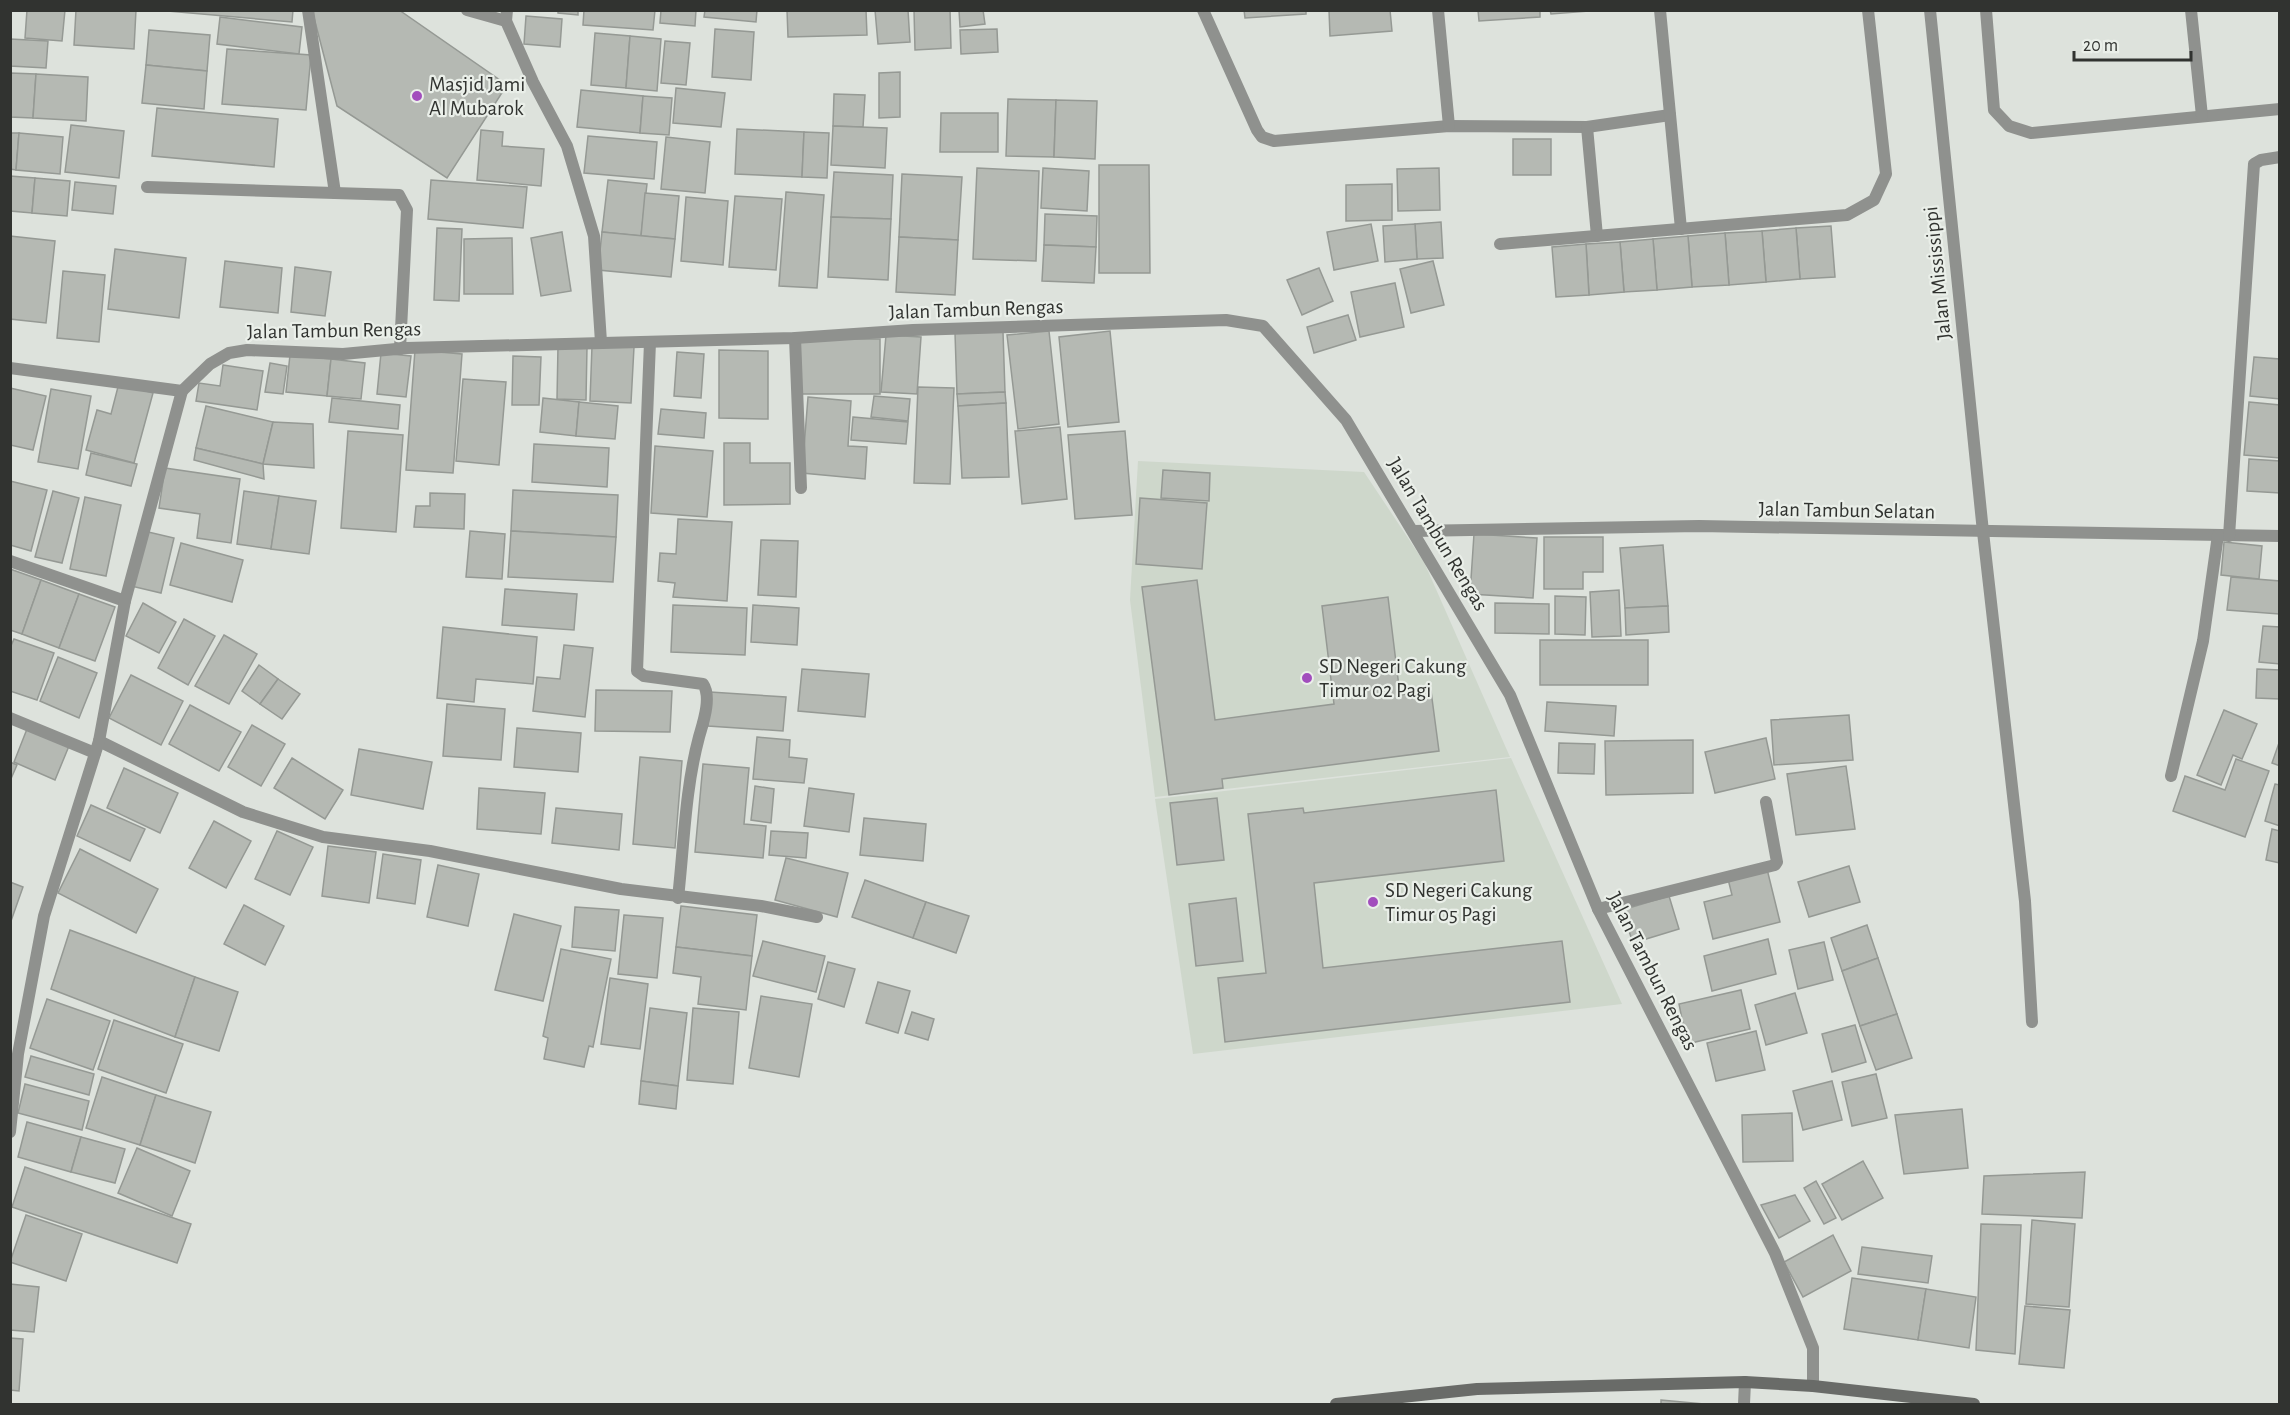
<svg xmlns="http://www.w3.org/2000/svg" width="2290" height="1415" font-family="'Alegreya Sans',sans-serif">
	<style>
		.built { fill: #ced7cb }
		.building { fill: #b5b9b3; stroke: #959994; stroke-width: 1.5 }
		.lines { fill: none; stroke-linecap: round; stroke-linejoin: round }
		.lane { stroke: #8f918e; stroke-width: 12 }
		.street { stroke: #8f918e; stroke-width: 12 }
		.secondary { stroke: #696b68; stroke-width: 12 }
		.poi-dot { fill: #a24ebd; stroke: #eaefe9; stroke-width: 2 }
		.labels { text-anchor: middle; stroke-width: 4.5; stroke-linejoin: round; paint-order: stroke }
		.poi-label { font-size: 21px; fill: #313330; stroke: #eaefe9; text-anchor: start }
		.street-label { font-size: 21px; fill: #313330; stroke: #eaefe9 }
	</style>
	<rect width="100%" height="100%" fill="#dde2dc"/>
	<g class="built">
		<path d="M1138,461L1364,472L1424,562L1510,757L1155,797L1130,600Z"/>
		<path d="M1511,758L1622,1004L1193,1054L1155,799Z"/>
	</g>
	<g class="building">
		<path d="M27,10H65L62,41L25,38Z"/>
		<path d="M76,10H136L134,49L74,45Z"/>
		<path d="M156,10H293L292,22Z"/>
		<path d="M312,10H399L507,85L447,178L337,106Z"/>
		<path d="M558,10H578V15L558,13Z"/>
		<path d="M584,10H655L653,30L583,25Z"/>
		<path d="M661,10H696L695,26L660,23Z"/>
		<path d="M705,10H757L756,22L704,17Z"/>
		<path d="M787,10H866L867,35L788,37Z"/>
		<path d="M875,10H908L910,42L878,44Z"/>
		<path d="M914,10H950L951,48L915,50Z"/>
		<path d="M959,10H983L985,24L960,27Z"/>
		<path d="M1244,10H1306V14L1245,18Z"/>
		<path d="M1329,10H1390L1392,31L1330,36Z"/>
		<path d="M1478,10H1540V17L1479,21Z"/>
		<path d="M1550,10H1602L1551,14Z"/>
		<path d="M526,16L562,19L560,47L524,44Z"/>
		<path d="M220,17L302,27L299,54L217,44Z"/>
		<path d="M715,29L754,32L751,80L712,77Z"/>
		<path d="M997,29L998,52L961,54L960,30Z"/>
		<path d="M149,30L210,35L207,71L146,65Z"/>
		<path d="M595,33L630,36L626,88L591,85Z"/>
		<path d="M630,36L661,39L657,91L626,88Z"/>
		<path d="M10,39L48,41L46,68L10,66Z"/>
		<path d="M665,41L690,43L686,85L661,83Z"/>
		<path d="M227,49L311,55L306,110L222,104Z"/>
		<path d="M146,65L207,71L204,109L142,103Z"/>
		<path d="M900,72V117L879,118V73Z"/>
		<path d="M10,73L36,74L33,118L10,117Z"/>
		<path d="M36,74L88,77L86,121L33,118Z"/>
		<path d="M676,88L725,93L721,127L673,123Z"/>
		<path d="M581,90L643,96L640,133L577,127Z"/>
		<path d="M834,94L865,95L863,127L833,126Z"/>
		<path d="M643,96L672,98L669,135L640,133Z"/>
		<path d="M1008,99L1056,100L1054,157L1006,156Z"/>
		<path d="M1056,100L1097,101L1095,159L1054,157Z"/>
		<path d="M157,108L278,119L274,167L152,156Z"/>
		<path d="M941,113H998V152H940Z"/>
		<path d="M71,125L124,131L119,178L65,172Z"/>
		<path d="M833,126L887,128L885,168L831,165Z"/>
		<path d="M737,129L804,132L802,177L735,174Z"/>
		<path d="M481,130L503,132L502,146L544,149L541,186L477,180Z"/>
		<path d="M804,132L829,133L827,178L802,177Z"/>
		<path d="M10,133H19L16,170L10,169Z"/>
		<path d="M19,133L63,137L60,174L16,170Z"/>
		<path d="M588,136L657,142L654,179L584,173Z"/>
		<path d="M666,137L710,142L705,193L661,189Z"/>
		<rect x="1513" y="139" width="38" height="36"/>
		<path d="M1099,165H1149L1150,273H1099Z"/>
		<path d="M977,168L1039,171L1036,261L973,259Z"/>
		<path d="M1043,168L1089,171L1087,211L1041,208Z"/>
		<path d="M1439,168L1440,210L1398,211L1397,169Z"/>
		<path d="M834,172L893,175L891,219L831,217Z"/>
		<path d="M902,174L962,177L958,240L899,237Z"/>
		<path d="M10,176L35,178L32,213L10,211Z"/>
		<path d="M35,178L70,181L67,216L32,213Z"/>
		<path d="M431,180L527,187L523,228L428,219Z"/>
		<path d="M608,180L647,184L641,236L602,232Z"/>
		<path d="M75,182L116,186L113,214L72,210Z"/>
		<path d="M1392,184V220L1346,221V185Z"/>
		<path d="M786,192L824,195L817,288L779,286Z"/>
		<path d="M645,193L679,196L675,239L641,236Z"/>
		<path d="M735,196L782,199L776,270L729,267Z"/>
		<path d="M686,197L728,201L723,265L681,261Z"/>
		<path d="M1045,214L1097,216L1096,247L1044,245Z"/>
		<path d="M831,217L891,219L888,280L828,277Z"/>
		<path d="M1441,222L1443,258L1417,259L1415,224Z"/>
		<path d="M1371,224L1378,261L1334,270L1327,232Z"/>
		<path d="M1415,224L1417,259L1385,262L1383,226Z"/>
		<path d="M1831,226L1835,277L1800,279L1796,228Z"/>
		<path d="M437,228L462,229L459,301L434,300Z"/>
		<path d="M1796,228L1800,279L1766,282L1762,231Z"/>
		<path d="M1762,231L1766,282L1729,285L1725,233Z"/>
		<path d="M562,232L571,291L541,296L531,238Z"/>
		<path d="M602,232L675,239L671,277L598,270Z"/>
		<path d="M1725,233L1729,285L1692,287L1688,236Z"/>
		<path d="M10,236L55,241L46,323L10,319Z"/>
		<path d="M1688,236L1692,287L1657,290L1653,239Z"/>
		<path d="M899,237L958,240L955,295L896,292Z"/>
		<path d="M512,238L513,294H464V239Z"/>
		<path d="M1653,239L1657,290L1624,292L1620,242Z"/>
		<path d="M1620,242L1624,292L1589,295L1586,244Z"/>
		<path d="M1586,244L1589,295L1556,297L1552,247Z"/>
		<path d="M1044,245L1096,247L1094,283L1042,281Z"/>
		<path d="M115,249L186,258L179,318L108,309Z"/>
		<path d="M225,261L282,268L278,313L220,307Z"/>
		<path d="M1433,261L1444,305L1411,313L1400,269Z"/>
		<path d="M295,267L331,272L325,316L291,312Z"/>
		<path d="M1319,268L1333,301L1302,315L1287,280Z"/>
		<path d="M63,271L105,275L99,342L57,338Z"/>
		<path d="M1395,283L1404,327L1360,337L1351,292Z"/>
		<path d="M1348,315L1356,340L1314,353L1307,327Z"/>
		<path d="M1049,331L1059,424L1018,429L1007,335Z"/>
		<path d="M1110,331L1119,422L1068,427L1059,337Z"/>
		<path d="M1003,332L1005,392L957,394L955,333Z"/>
		<path d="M886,335L921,337L917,394L881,392Z"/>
		<path d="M800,339H880V394H801Z"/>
		<path d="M558,346L587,347L586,400L557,399Z"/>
		<path d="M592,346L634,347L631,403L590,401Z"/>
		<path d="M415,350L462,354L453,473L406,470Z"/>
		<path d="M719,350L768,351V419L719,418Z"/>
		<path d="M677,352L704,354L701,398L674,396Z"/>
		<path d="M381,353L411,356L406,397L377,394Z"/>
		<path d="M290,355L331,359L327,396L286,392Z"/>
		<path d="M513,356L541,357L539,405H512Z"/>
		<path d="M2254,357L2280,359V399L2250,396Z"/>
		<path d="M331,359L365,363L361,399L327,396Z"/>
		<path d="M270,363L287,366L283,394L265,392Z"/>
		<path d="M223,365L263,371L257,410L196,401L199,383L220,386Z"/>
		<path d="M463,379L506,382L499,465L456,461Z"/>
		<path d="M119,383L153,393L134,463L86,450L97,410L111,414Z"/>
		<path d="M918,387L954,388L950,484L914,483Z"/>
		<path d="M10,388L46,396L33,450L10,445Z"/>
		<path d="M51,389L91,396L78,469L38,462Z"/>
		<path d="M1005,392L1006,403L958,406L957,394Z"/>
		<path d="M874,396L910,399L908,421L871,417Z"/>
		<path d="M808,397L851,401L848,446L867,447L865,479L802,473Z"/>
		<path d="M332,398L400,405L398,429L329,422Z"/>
		<path d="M543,398L579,402L576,436L540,432Z"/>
		<path d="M579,402L618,406L615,439L576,436Z"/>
		<path d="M2249,402L2280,405V458L2244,455Z"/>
		<path d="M1006,403L1009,477L962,478L958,406Z"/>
		<path d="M206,406L273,422L263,464L196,448Z"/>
		<path d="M661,409L706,413L704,438L658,434Z"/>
		<path d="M853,417L908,422L906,444L851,440Z"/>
		<path d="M273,422L313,424L314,468L263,464Z"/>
		<path d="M1060,427L1067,499L1022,504L1015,431Z"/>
		<path d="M348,431L403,435L396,532L341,528Z"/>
		<path d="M1125,431L1132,515L1075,519L1068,435Z"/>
		<path d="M724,443H750V463H790V504L724,505Z"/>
		<path d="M534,444L609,448L607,487L532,482Z"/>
		<path d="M655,446L713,451L707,517L651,513Z"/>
		<path d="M196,448L263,464L264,479L194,460Z"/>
		<path d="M91,453L137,464L131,486L86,475Z"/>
		<path d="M2249,459L2280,461V493L2247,491Z"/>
		<path d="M165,468L240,479L231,543L197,538L200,514L159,508Z"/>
		<path d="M1163,470L1210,473L1209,501L1161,498Z"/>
		<path d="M10,481L47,490L31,551L10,545Z"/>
		<path d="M513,490L618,495L616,537L511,531Z"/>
		<path d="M53,491L79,498L62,563L35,557Z"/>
		<path d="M244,491L279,496L271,549L237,544Z"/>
		<path d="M430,493L465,494L464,529L414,527L416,506H430Z"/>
		<path d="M279,496L316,501L309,554L271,549Z"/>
		<path d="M85,497L121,505L106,576L70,569Z"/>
		<path d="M1140,498L1207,503L1202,569L1136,564Z"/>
		<path d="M678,519L732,522L727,601L673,597L675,583L658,581L660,553L676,554Z"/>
		<path d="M144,531L174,538L161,593L131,586Z"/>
		<path d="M470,531L505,534L502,579L466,577Z"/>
		<path d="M511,531L616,537L613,582L508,577Z"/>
		<path d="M1474,534L1537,538L1533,598L1470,594Z"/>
		<path d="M1544,537H1603V572H1583V589H1544Z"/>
		<path d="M761,540L798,541L796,597L758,595Z"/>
		<path d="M2224,542L2262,546L2259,579L2221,575Z"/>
		<path d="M181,543L243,560L232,602L170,585Z"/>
		<path d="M1663,545L1668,606L1625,608L1620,548Z"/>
		<path d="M10,569L41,580L22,634L10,630Z"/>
		<path d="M2231,577L2280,581L2279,614L2227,610Z"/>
		<path d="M41,580L79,594L59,648L22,634Z"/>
		<path d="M1197,580L1215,720L1334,704L1322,606L1388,597L1400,695L1431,691L1439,751L1222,779L1223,788L1169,795L1142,587Z"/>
		<path d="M505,589L577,594L574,630L502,625Z"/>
		<path d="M1619,590L1621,636L1592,637L1590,592Z"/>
		<path d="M79,594L115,607L95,661L59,648Z"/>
		<path d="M1555,596L1586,597L1585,635L1555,634Z"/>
		<path d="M143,603L176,622L159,653L126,636Z"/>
		<path d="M1495,603L1549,604V634L1495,633Z"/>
		<path d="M673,605L747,608L745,655L671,652Z"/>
		<path d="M753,605L799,608L797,645L751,642Z"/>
		<path d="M1668,606L1669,632L1626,635L1625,608Z"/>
		<path d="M184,619L215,636L188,685L158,668Z"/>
		<path d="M2263,626L2280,627V664L2259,662Z"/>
		<path d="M443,627L537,637L533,684L476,679L474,702L437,698Z"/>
		<path d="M224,635L257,654L229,704L195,686Z"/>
		<path d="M14,639L54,653L37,700L10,691V648Z"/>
		<rect x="1540" y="640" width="108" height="45"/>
		<path d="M564,645L593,648L585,717L533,711L537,677L560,679Z"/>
		<path d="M58,657L97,673L79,718L40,701Z"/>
		<path d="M259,665L278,679L260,704L242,691Z"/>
		<path d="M802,669L869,674L865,717L798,711Z"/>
		<path d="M2257,669L2280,670V699L2256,698Z"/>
		<path d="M131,675L183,701L161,745L109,718Z"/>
		<path d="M278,679L300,694L282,719L260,704Z"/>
		<path d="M596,690L672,691L670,732L595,731Z"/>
		<path d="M710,692L786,697L783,731L708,726Z"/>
		<path d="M1547,702L1616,706L1614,736L1545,731Z"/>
		<path d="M447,704L505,709L501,760L443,756Z"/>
		<path d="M190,705L241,732L219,771L169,744Z"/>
		<path d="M2224,710L2257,724L2242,759L2233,755L2221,785L2197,775Z"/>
		<path d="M1849,715L1853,760L1774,765L1771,720Z"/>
		<path d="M252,725L285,744L261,786L228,767Z"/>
		<path d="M517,728L581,733L578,772L514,767Z"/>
		<path d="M27,729L69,746L55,780L14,762Z"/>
		<path d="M757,737L790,740L789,757L807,759L804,783L753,779Z"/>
		<path d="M1766,738L1775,779L1715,793L1705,752Z"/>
		<path d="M1693,740V793L1606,795L1605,741Z"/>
		<path d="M2280,740V766L2272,763Z"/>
		<path d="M1559,743L1595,744L1594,774L1558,773Z"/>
		<path d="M359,749L432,762L423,809L351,795Z"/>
		<path d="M640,757L682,761L675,848L633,844Z"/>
		<path d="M292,758L343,790L325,819L274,788Z"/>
		<path d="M2236,759L2269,771L2245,837L2173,811L2185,776L2225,790Z"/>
		<path d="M10,762L17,765L10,781Z"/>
		<path d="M703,764L749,768L744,824L766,826L763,858L695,852Z"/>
		<path d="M1846,766L1855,829L1796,835L1787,774Z"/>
		<path d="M124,768L178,793L160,833L107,808Z"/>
		<path d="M2275,784L2280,785V826L2265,821Z"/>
		<path d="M755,786L774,789L771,823L751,820Z"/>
		<path d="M479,788L545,793L541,834L477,829Z"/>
		<path d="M809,788L854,794L849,832L804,826Z"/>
		<path d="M1496,790L1504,861L1314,883L1323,968L1562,941L1570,1002L1225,1042L1218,978L1266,973L1248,814L1303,808L1304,813Z"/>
		<path d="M1217,798L1224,860L1177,865L1170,803Z"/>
		<path d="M91,805L145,829L130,861L77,836Z"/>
		<path d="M556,808L622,814L619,850L552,843Z"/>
		<path d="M864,818L926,824L923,861L860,855Z"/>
		<path d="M214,821L251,841L226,888L189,868Z"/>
		<path d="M2272,829L2280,831V863L2266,860Z"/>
		<path d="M277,831L313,847L290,895L255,879Z"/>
		<path d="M771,831L808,833L806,858L769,855Z"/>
		<path d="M328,846L376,852L369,903L322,896Z"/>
		<path d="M80,849L158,889L136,933L58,893Z"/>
		<path d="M383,854L421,860L415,904L377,898Z"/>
		<path d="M786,858L848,873L837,917L775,900Z"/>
		<path d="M438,865L479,874L468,926L427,917Z"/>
		<path d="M1849,866L1860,902L1809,917L1798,882Z"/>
		<path d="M1767,869L1780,922L1713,939L1704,902L1732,895L1728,879Z"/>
		<path d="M865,880L926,902L913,938L852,917Z"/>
		<path d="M10,882L23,887L11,921H10Z"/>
		<path d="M1669,896L1679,929L1633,943L1622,910Z"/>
		<path d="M1236,898L1243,961L1196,966L1189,904Z"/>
		<path d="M926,902L969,916L956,953L913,938Z"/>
		<path d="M244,905L284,926L265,965L224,944Z"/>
		<path d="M681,906L757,915L752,956L676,947Z"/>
		<path d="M575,907L619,910L615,951L572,947Z"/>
		<path d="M514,914L561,926L543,1001L495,990Z"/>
		<path d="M624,915L663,918L657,978L618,974Z"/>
		<path d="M1867,925L1878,958L1842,971L1831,938Z"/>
		<path d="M70,930L195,977L175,1037L51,989Z"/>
		<path d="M1768,939L1776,974L1712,991L1704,956Z"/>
		<path d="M763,941L825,956L816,992L753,976Z"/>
		<path d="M1824,942L1833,980L1798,989L1789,950Z"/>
		<path d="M676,947L752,956L746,1010L698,1004L701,977L673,973Z"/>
		<path d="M561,949L611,959L593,1047L589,1046L584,1067L544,1059L548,1038L543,1036Z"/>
		<path d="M1878,958L1897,1014L1860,1026L1842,971Z"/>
		<path d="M828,962L855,969L844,1007L818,999Z"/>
		<path d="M195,977L238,992L219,1051L175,1037Z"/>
		<path d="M610,978L648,984L640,1049L601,1044Z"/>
		<path d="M878,982L910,991L898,1033L866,1023Z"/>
		<path d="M1741,990L1750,1029L1687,1044L1679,1004Z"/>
		<path d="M1795,993L1807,1033L1766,1045L1755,1005Z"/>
		<path d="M761,996L812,1004L799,1077L749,1068Z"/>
		<path d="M47,999L110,1021L93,1070L30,1048Z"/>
		<path d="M650,1008L687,1013L678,1086L641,1081Z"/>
		<path d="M693,1008L739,1012L733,1084L687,1080Z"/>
		<path d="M912,1012L934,1019L928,1040L905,1033Z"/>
		<path d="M1897,1014L1912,1058L1876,1070L1860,1026Z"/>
		<path d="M114,1020L183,1044L166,1093L98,1069Z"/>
		<path d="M1855,1025L1866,1062L1832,1072L1822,1034Z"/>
		<path d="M1756,1031L1765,1070L1716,1081L1707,1043Z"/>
		<path d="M31,1056L94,1074L89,1095L25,1077Z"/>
		<path d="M1876,1074L1887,1118L1852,1126L1842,1082Z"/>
		<path d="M102,1077L156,1095L140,1145L86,1128Z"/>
		<path d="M641,1081L678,1086L676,1109L639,1104Z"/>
		<path d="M1832,1081L1842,1120L1803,1130L1793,1091Z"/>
		<path d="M25,1084L89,1101L82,1130L18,1113Z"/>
		<path d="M156,1095L211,1112L195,1163L140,1145Z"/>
		<path d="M1962,1109L1968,1168L1904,1174L1895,1115Z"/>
		<path d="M1792,1113L1793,1161L1743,1162L1742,1115Z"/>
		<path d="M27,1122L81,1137L71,1172L18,1157Z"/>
		<path d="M81,1137L125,1149L115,1183L71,1172Z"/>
		<path d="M137,1148L190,1171L172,1216L118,1193Z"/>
		<path d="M1863,1161L1883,1198L1842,1220L1822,1184Z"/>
		<path d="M25,1167L191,1224L177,1263L12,1207Z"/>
		<path d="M2085,1172L2082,1218L1982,1214L1984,1176Z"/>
		<path d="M1816,1181L1836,1218L1824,1224L1804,1188Z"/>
		<path d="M1795,1195L1810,1221L1779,1238L1761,1205Z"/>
		<path d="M26,1215L82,1234L66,1281L10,1262Z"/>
		<path d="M2032,1220L2075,1224L2069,1307L2026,1304Z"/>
		<path d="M1981,1224L2021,1225L2015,1354L1976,1350Z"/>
		<path d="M1833,1235L1851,1271L1803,1297L1784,1262Z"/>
		<path d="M1862,1247L1932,1256L1928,1283L1858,1274Z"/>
		<path d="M1852,1278L1926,1289L1918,1340L1844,1329Z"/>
		<path d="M10,1284L39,1287L34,1332L10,1330Z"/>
		<path d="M1926,1289L1976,1297L1969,1348L1918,1340Z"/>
		<path d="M2025,1306L2070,1310L2064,1368L2019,1364Z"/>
		<path d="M10,1338L23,1339L19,1391L10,1390Z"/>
		<path d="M1661,1400L1704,1404H1661Z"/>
	</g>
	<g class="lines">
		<path class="lane" d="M1744,1404L1745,1382"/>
		<g class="street">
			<path d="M308,10L335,193"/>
			<path d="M467,10L506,21"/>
			<path d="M507,10L506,21L533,82L567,146L594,236L601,342"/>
			<path d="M1203,10L1257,130L1262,137L1274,141L1449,126L1587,127L1670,115"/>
			<path d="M1438,10L1449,126"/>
			<path d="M1660,10L1681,229"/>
			<path d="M1930,10L1983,532L2025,901L2032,1022"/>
			<path d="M1986,10L1994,110L2009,126L2031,133L2280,109"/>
			<path d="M2191,10L2202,116"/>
			<path d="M1587,127L1597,236"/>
			<path d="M147,187L399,195L407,210L400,349"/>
			<path d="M1500,244L1847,215L1874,200L1886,174L1868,10"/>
			<path d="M795,338L801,488"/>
			<path d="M650,342L637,671L644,676L703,684C712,697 703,723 699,737C685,789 684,845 678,898"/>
			<path d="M10,368L182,391L210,364L229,353L247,350L343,354L407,348L795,338L913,330L1226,320L1263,326L1346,420L1510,695L1598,909L1775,1253L1813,1348V1386"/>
			<path d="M1414,531L1699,526L2280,536"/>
			<path d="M2229,536L2254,164L2261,160L2280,157"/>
			<path d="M10,561L125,601"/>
			<path d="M10,718L95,753"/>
			<path d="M99,741L243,812L323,837L430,851L621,889L761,906L817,917"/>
			<path d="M2171,776L2203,641L2218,535"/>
			<path d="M1598,909L1775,865L1777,862L1766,802"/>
			<path d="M10,1132L18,1054L44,916L99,741L125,601L182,391"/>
		</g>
		<path class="secondary" d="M1336,1404L1477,1389L1745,1382L1813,1386L1974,1404"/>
	</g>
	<g class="poi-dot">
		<circle cx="417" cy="96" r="6"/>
		<circle cx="1307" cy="678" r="6"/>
		<circle cx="1373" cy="902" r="6"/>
	</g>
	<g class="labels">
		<g class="poi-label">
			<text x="429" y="91">Masjid Jami<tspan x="429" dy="24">Al Mubarok</tspan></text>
			<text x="1319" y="673">SD Negeri Cakung<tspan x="1319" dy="24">Timur 02 Pagi</tspan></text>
			<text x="1385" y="897">SD Negeri Cakung<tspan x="1385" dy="24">Timur 05 Pagi</tspan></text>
		</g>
		<g class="street-label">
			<text transform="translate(1937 273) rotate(-96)" y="7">Jalan Mississippi</text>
			<text transform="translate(976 309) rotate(-2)" y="7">Jalan Tambun Rengas</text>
			<text transform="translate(334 330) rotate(-1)" y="7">Jalan Tambun Rengas</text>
			<text transform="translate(1847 510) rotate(1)" y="7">Jalan Tambun Selatan</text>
			<text transform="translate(1438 534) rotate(59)" y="7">Jalan Tambun Rengas</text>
			<text transform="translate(1653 971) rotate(63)" y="7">Jalan Tambun Rengas</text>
		</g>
	</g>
	<rect width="2290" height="1415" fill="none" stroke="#313330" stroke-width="24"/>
	<path d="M2074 51v9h117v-9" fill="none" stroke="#313330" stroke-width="3"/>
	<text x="2083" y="51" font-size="18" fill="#313330" stroke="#eaefe9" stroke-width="4.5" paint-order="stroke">20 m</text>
</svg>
